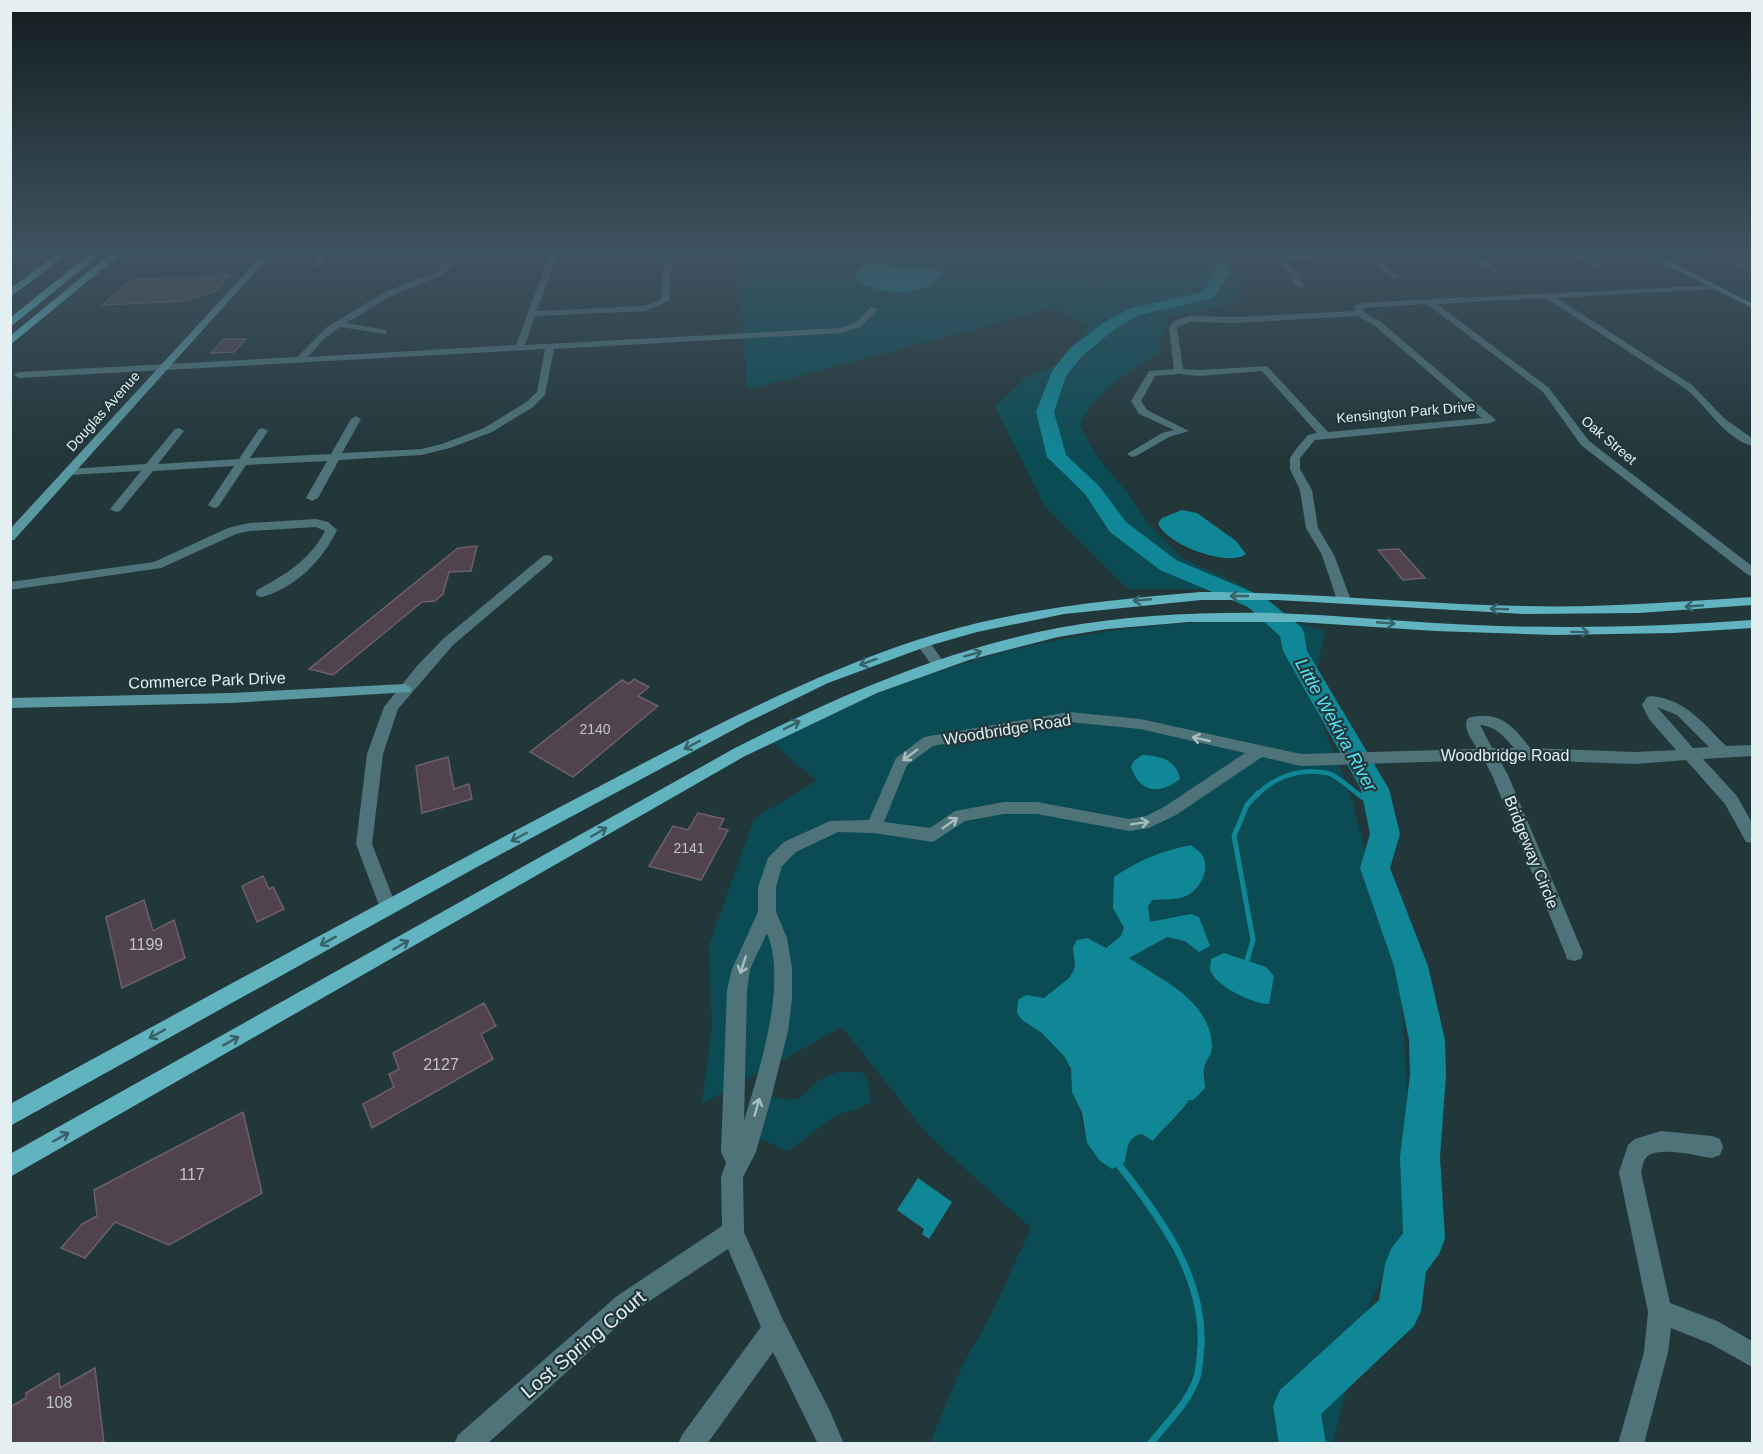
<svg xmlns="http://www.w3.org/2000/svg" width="1763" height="1454" font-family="Arial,sans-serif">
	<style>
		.green { fill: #0b4c54; fill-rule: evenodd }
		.water { fill: #108796 }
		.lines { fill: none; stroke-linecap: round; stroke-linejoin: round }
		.stream-far2 { stroke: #108796; stroke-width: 4.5 }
		.stream-far1 { stroke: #108796; stroke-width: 5 }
		.stream { stroke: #108796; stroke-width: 7 }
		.river { fill: #108796; fill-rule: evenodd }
		.building { fill: #50434e; stroke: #6d5f6b; stroke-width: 1.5 }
		.street { fill: #4e747a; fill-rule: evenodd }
		.secondary { fill: #5a98a1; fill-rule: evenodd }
		.primary { fill: #62b3c0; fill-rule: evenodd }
		.highway { fill: #69ccdc; fill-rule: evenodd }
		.oneway { stroke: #386269 }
		.oneway2 { stroke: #a7bec1 }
		.labels { text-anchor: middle; stroke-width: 4.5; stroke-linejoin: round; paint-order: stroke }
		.far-street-label { font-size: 14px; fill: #e3eff1; stroke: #22373a }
		.number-label { font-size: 14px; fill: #bec4c8 }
		.street-label { font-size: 16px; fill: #e3eff1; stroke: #22373a }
		.near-number-label { font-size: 16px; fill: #bec4c8 }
		.water-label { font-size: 18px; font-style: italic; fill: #50e4f9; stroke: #22373a }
		.near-street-label { font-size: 20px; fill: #e3eff1; stroke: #22373a }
	</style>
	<rect width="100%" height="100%" fill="#22373a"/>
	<g class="green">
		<path d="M737,253H1123L1100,282L1064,303L1002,322L747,390Z"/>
		<path d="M1127,253H1221C1280,306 1205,310 1168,317L1157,355C1127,372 1094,393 1080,426L1097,457L1125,490L1146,521L1182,558L1249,589H1128L1044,505L995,406L1025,378L1061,363L1085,331L1087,325L1057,309L1030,316L1067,304L1103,283Z"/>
		<path d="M1293,622L1325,631L1311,697L1349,790L1400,981L1415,1202L1362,1323L1333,1443H930L962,1366L990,1317L1031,1228L928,1135L842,1027L702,1104L712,1026L709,945L754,819L816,781L772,742C938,656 1107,615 1293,622ZM1083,938L1091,940L1161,977L1212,1050L1204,1069L1205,1088L1190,1099L1179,1115L1162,1129L1153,1141L1142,1134C1128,1136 1127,1149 1125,1162L1083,1132C1082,1115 1076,1103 1072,1087C1071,1081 1073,1075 1070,1069C1062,1046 1042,1032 1022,1020L1026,995L1044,998L1069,978L1073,972L1075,965L1073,947L1078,940Z"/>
		<path d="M837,1072H862L868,1082L871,1102L855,1110L838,1114L788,1151L759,1138L769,1097L790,1100L799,1098L818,1081Z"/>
	</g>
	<g class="water">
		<path d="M867,263L939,270L944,273C921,299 884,295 856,280L858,269Z"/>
		<path d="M1182,510L1197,513L1236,541L1246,554C1228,568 1165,544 1158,523L1162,518Z"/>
		<path d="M1142,755C1160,756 1176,759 1180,779C1159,795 1140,793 1131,767L1134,761Z"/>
		<path d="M1191,845C1194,848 1200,851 1202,855C1211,868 1200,890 1186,896C1178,900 1162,899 1152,900L1148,906L1150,922L1191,914L1199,917L1210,946L1199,952L1185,941L1167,937L1129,958C1162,980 1211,1001 1212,1047C1212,1055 1205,1061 1204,1069C1203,1075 1205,1082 1205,1088L1193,1100H1189C1179,1116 1164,1126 1153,1141L1142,1134C1128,1136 1127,1149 1125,1162L1112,1169L1100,1161L1087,1143L1082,1113L1072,1092L1071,1069L1064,1056L1042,1033L1022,1020L1017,1013L1018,1000L1026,995L1044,998L1069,978L1073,972L1075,965L1073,947L1077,940L1087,938L1106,948L1121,936L1124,928L1113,908L1114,877C1139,860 1161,851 1191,845Z"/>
		<path d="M1224,953L1266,967L1274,976L1269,1004C1253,1004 1213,985 1210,969C1210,965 1211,962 1211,959Z"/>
		<path d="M918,1178L952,1202L929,1239L922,1234L924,1229L897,1210Z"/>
	</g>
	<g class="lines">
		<path class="stream-far2" d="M1257,795C1275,776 1301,768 1327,773C1337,775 1350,788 1359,795"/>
		<g class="stream-far1">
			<path d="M1357,793L1380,810"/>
			<path d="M1246,964L1253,940L1234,836L1247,805L1258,793"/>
		</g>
		<path class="stream" d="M1119,1165C1160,1217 1204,1276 1201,1345C1200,1355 1200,1367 1197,1377C1189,1402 1166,1424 1150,1444"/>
		<path class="river" d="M1196,253L1217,254L1231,270L1213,298L1139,315L1115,329L1081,357L1066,376L1054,412L1066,455L1099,486L1126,522L1176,560L1264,597L1301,627L1304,633L1307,651L1389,789L1400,834L1390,868L1428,966L1445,1040L1446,1075L1440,1157L1445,1239L1439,1254L1426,1272L1421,1311L1414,1326L1321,1414L1326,1444H1279L1273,1406L1280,1390L1379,1300L1385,1264L1391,1249L1403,1233L1400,1157L1410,1075L1409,1040L1394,966L1360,868L1370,834L1361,789L1283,651L1280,636L1248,607L1160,570L1110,532L1085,494L1047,457L1036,412L1052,371L1069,349L1103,323L1129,309L1203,292L1217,270L1207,260Z"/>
	</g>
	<g class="building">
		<path d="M1713,253H1752V272Z"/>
		<path d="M230,275L214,292L183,301L103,305L131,280Z"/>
		<path d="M224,339H246L234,352L211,353Z"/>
		<path d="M477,546L471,571L449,572L443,594L435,601L422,602L333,675L309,669L458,548Z"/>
		<path d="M1399,549L1425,578L1403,580L1378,550Z"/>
		<path d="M634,679L649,687L638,696L658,706L573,777L530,752L622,680L629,684Z"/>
		<path d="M448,757L454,789L469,784L472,799L422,813L416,766Z"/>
		<path d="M698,813L724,819L719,828L728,830L701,880L649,866L673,826L688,830Z"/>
		<path d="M263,876L269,889L273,887L284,909L257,922L242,886Z"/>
		<path d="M144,900L153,931L174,920L185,958L122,988L106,917Z"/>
		<path d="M484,1003L496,1026L481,1034L493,1059L372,1128L363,1104L394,1087L389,1074L399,1069L393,1053Z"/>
		<path d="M243,1112L262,1193L169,1245L115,1222L85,1258L61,1248L82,1224L97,1216L94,1190Z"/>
		<path d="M95,1368L104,1443H10V1407L26,1398V1393L59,1373L60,1388Z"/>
	</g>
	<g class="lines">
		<g class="street">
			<path d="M319,253H327L320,267H314Z"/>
			<path d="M457,253H466L454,262L444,275L391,296L346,323L386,330V334L340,327L325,338L308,357L516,345L550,253H558L537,311L645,306L661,300L665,253H673L669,301L646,311L535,316L525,345L841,328L858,321L871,307L878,309L860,327L841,333L554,349L545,395L533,407L492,432L450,448L421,455L339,460L318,498L312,501L306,498L327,461L246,465L218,507L214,508L208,505L234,466L153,471L120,511L116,512L110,509L141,471L69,475L63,472L69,469L146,464L175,429L179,428L184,431L158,464L239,459L259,429L263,428L268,431L250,458L331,454L351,419L356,416L361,419L342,453L421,449L442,444L484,428L525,403L537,392L545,349L19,378L14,375L19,372L297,357L327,327L385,292L438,271L448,258Z"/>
			<path d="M1274,253L1280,256L1393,253L1374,256L1401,277L1394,279L1364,256L1285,260L1296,270L1304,286L1300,288L1296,286L1290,273L1272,257Z"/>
			<path d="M1465,253H1474L1500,271L1493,273Z"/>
			<path d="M1568,253H1578L1604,267L1597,269Z"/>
			<path d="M1715,285V289H1712L1557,298L1692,385L1725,419L1752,438V446C1723,437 1708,407 1686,389L1546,298L1437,304L1549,388L1589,441L1752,566V576L1748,575L1581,445L1543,392L1427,304L1364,308V312L1381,322L1496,420L1491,423L1315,440L1300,458V469L1312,490L1318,528L1334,555L1351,600L1349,603H1339L1337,600L1322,555L1306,528L1300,490L1290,469V458L1297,448L1308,435L1317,433L1262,371L1199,376L1179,374L1155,376L1141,401L1147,410L1189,431L1169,437L1136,456L1132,457L1127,454L1162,433L1174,430L1139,414L1131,401L1149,371L1174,369L1169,327L1174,321L1189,316L1237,317L1355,311V306L1359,303ZM1358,316L1375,326L1482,418L1328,432L1267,366L1199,370L1183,369L1177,327L1190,322L1237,323Z"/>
			<path d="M316,519L328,522L337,530C323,560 295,588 262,597L257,596L256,593L257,590C285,575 310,560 325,531L316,527L249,531L236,534L161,568L10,590V582L154,562L228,528L249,523Z"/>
			<path d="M547,555L551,556L553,559L551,562L453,645L398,709L383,754L372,844L397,908L394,913L388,915L382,913L356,844L367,754L384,707L417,666L443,639L543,556Z"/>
			<path d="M923,639L928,640L943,661L945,664L943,667H933L918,646L916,643L918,640Z"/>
			<path d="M1652,696C1686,700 1703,723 1726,746L1752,745V756L1703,759L1737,796L1752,823V843L1746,842L1725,804L1686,760L1635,764L1499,759L1508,775L1583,953L1581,959L1574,961L1567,959L1565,953L1492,775L1484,760L1301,766L1262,757L1176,815L1149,828L1129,831L1037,814H1004L965,821L933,842L874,833L838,832L796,852L782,866L776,887V912L787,938L792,968V999L788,1031L772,1095L756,1152L743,1177L744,1232L783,1320L830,1411L844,1444H818L773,1352L707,1444H678L682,1435L761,1327L728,1249L633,1312L487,1444H454L458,1435L617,1296L722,1226L721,1177L726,1163L721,1152L727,990L732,969L758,912V887L768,858L784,842L830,821L869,820L896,758L924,737L1069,712L1140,719L1301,754L1477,749C1472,739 1462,729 1468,718C1498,710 1513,725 1530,748L1635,752L1676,750L1649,719L1642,705L1647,697ZM1657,707L1677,715L1709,747L1693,748ZM1069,722L1140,729L1245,753L1164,807L1146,816L1129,819L1037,802H1004L955,811L930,828L884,822L907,765L933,746ZM1480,725C1495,726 1505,737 1514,748H1492ZM767,933C788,984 759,1070 744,1121L747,990L750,969Z"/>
			<path d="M1661,1131L1712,1136L1720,1139L1723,1147L1720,1155L1712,1158C1697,1156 1663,1147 1649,1155C1643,1159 1643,1166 1641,1172L1670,1303L1717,1321L1752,1341V1367L1711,1344L1671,1328L1668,1352L1644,1444H1618L1644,1352L1648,1312L1619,1172L1628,1145L1635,1139Z"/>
		</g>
		<g class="secondary">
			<path d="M264,253H272L14,540H10V529Z"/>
			<path d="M1643,253H1653L1752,303V308Z"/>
			<path d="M405,684L412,689L410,692L231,703L10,708V698L231,693Z"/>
		</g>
		<g class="primary">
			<path d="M1201,592C1309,592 1416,604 1524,606C1600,608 1676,602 1752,597V605L1639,613L1524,614L1277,600H1201L1064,614L977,632L928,646L828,683L748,722L477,867L10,1126V1104C193,1005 376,904 560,807C677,746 791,682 917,640C1008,610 1105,600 1201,592Z"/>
			<path d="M1272,613C1339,615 1406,622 1473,625C1566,629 1659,627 1752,620V628L1673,633L1554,635L1435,631L1299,622H1189L1107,629L1058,637L969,660L877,693L745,756L10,1177V1154L735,748C838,696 944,650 1058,628C1129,615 1200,612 1272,613Z"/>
		</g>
		<g class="highway">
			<path d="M58,253H69L10,297V289Z"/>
			<path d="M91,253H102L10,327V318Z"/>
			<path d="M111,253H122L10,345V336Z"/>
		</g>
	</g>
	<defs><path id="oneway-shaft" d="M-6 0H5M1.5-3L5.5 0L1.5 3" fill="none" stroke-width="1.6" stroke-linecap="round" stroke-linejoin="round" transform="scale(1.5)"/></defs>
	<g class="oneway">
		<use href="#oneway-shaft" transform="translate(1239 596) rotate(180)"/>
		<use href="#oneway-shaft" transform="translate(1142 600) rotate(175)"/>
		<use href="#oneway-shaft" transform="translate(1694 606) rotate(176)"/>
		<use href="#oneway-shaft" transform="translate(1499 609) rotate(-178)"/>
		<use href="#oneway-shaft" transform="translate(1386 623) rotate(5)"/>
		<use href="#oneway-shaft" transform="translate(1580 632) rotate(1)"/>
		<use href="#oneway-shaft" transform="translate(973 654) rotate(-16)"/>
		<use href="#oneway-shaft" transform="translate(868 662) rotate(160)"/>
		<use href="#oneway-shaft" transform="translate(792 725) rotate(-27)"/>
		<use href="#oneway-shaft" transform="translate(692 745) rotate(152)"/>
		<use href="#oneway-shaft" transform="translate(599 832) rotate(-30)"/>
		<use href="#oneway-shaft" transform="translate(519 837) rotate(152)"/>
		<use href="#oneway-shaft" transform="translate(328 941) rotate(151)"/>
		<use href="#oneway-shaft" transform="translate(401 945) rotate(-30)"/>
		<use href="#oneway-shaft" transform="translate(157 1034) rotate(151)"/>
		<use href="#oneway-shaft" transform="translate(231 1041) rotate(-29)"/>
		<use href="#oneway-shaft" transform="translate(61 1137) rotate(-29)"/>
	</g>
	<g class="oneway2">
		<use href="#oneway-shaft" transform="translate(1201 739) rotate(-167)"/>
		<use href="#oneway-shaft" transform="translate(910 755) rotate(143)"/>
		<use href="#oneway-shaft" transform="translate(950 823) rotate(-35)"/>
		<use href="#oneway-shaft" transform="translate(1140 823) rotate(-9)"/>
		<use href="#oneway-shaft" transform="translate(743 965) rotate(108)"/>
		<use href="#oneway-shaft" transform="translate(757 1107) rotate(-74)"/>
	</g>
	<linearGradient id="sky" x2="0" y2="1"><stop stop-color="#131e20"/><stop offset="0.55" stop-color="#3e5360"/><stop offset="1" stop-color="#3e5360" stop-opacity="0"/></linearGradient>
	<rect width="1763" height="457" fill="url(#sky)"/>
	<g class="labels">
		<g class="far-street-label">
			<text transform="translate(103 411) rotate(-48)" y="5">Douglas Avenue</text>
			<text transform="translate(1406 412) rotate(-5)" y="5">Kensington Park Drive</text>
			<text transform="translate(1609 440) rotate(40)" y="5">Oak Street</text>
		</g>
		<g class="number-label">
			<text x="595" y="734">2140</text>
			<text x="689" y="853">2141</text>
		</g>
		<g class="street-label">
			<text transform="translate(207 680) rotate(-2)" y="6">Commerce Park Drive</text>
			<text transform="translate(1007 729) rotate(-9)" y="6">Woodbridge Road</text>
			<text x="1505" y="761">Woodbridge Road</text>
			<text transform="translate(1532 852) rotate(68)" y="6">Bridgeway Circle</text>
		</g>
		<g class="near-number-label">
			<text x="146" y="950">1199</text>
			<text x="441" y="1070">2127</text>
			<text x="192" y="1180">117</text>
			<text x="59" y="1408">108</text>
		</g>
		<g class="water-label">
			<text transform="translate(1336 725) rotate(61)" y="6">Little Wekiva River</text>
		</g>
		<g class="near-street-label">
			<text transform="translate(583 1344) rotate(-40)" y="7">Lost Spring Court</text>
		</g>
	</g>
	<rect width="1763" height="1454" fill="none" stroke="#e3eff1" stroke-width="24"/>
</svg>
